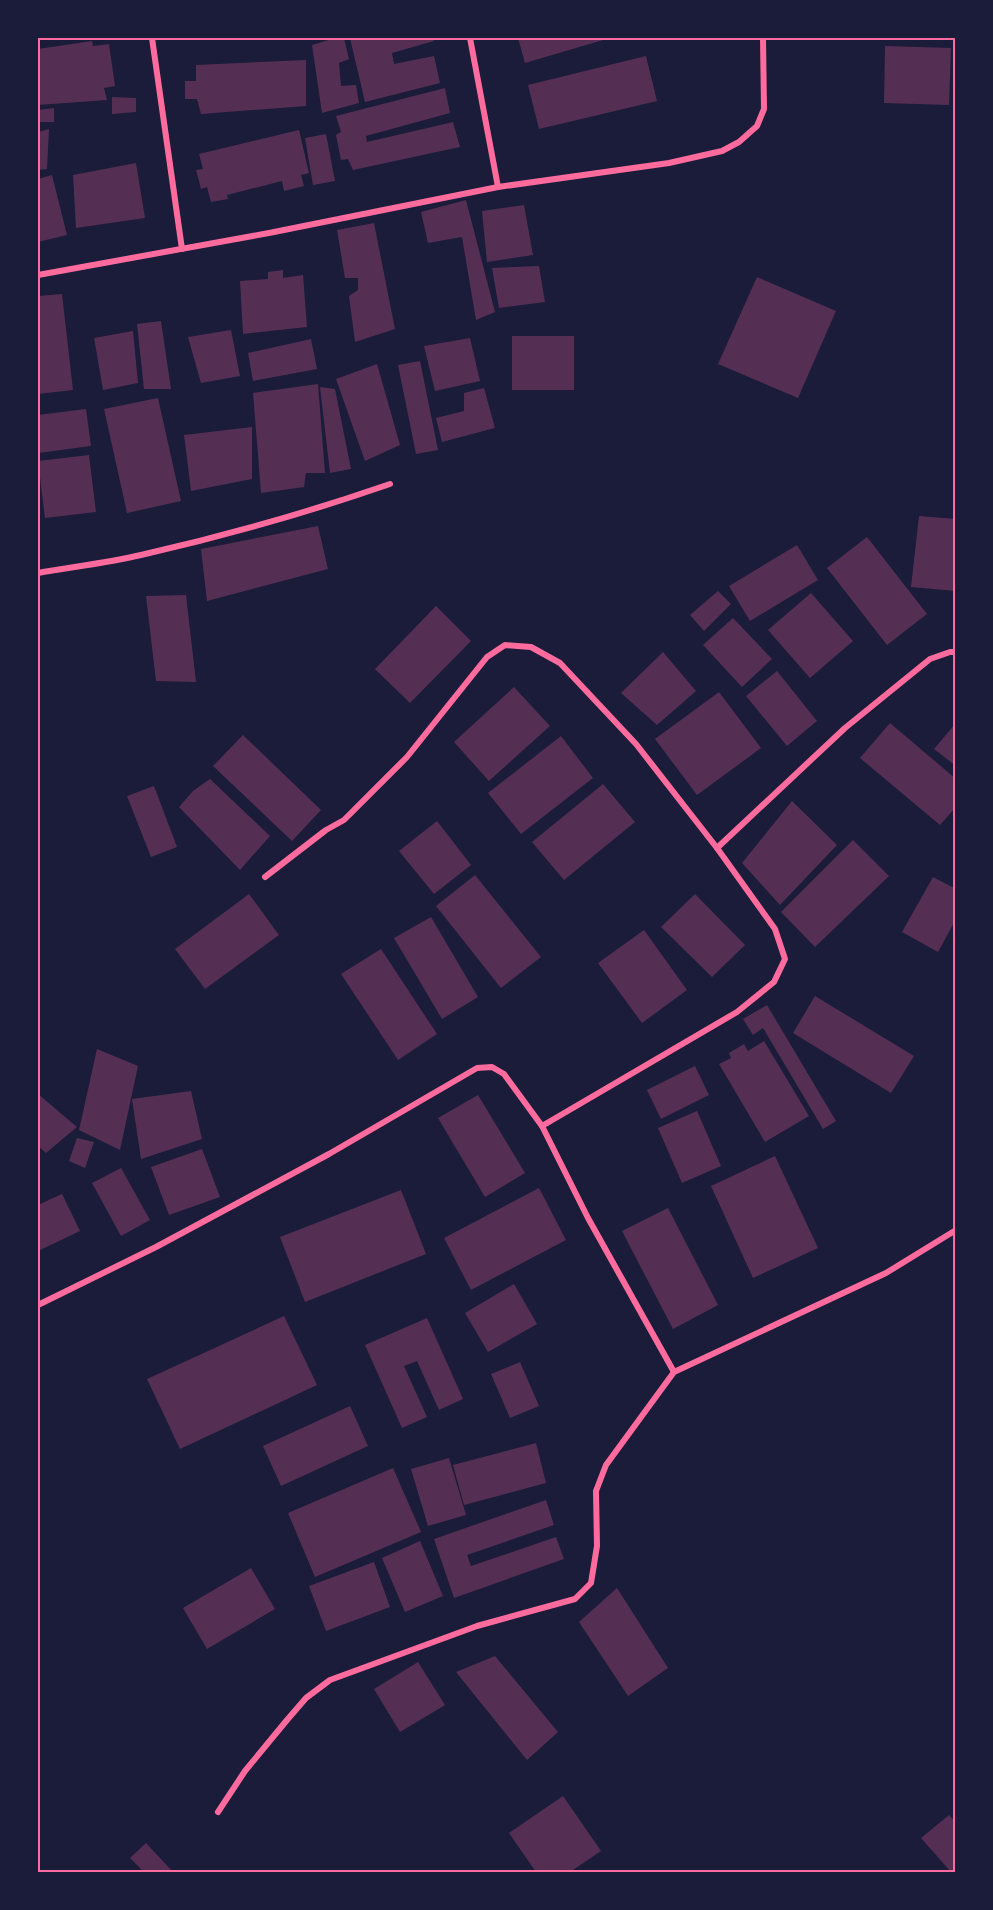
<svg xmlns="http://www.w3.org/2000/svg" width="993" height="1910" font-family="'Titillium Web',sans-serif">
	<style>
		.building { fill: #542f53 }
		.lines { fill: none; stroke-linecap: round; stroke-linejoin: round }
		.minor { stroke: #ff6b9d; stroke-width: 6 }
		.neatline { fill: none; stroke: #ff6b9d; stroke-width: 2 }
	</style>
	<rect width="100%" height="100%" fill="#1b1b3a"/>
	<g class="building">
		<path d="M335,38H344L349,59L339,63L341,86L356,85L359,103L322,113L312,45Z"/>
		<path d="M350,38H433L434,41L392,53L394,64L434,56L440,83L365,102Z"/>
		<path d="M518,38H610L525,63Z"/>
		<path d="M92,41L93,46L109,44L115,86L104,88L107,100L38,105V49Z"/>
		<path d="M885,46L951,48L949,105L884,103Z"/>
		<path d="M646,56L657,101L539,129L528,85Z"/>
		<path d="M306,60V106L201,114L197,99H185V81H196V65Z"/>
		<path d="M445,88L450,113L366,136L367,142L453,122L460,147L353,170L348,159L341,160L336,135L341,132L336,116Z"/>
		<path d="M112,97L136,98V112L112,114Z"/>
		<path d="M54,108V122H38V110Z"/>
		<path d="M49,129L47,169L38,170V132Z"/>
		<path d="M299,130L309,173L301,175L304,186L284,191L282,181L227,195L228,199L211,202L207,187L201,189L196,170L203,169L199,154Z"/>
		<path d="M326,134L335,181L313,185L305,138Z"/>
		<path d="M136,163L145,218L76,228L73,175Z"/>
		<path d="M52,175L67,235L38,242V179Z"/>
		<path d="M466,200L495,312L476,320L462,237L428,243L421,212Z"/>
		<path d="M524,205L533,255L487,262L482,211Z"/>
		<path d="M374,223L395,329L355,342L349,296L358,290V278H345L337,230Z"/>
		<path d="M539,266L545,302L499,308L492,268Z"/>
		<path d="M283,270V278L303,275L307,327L243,334L240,281L268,279V272Z"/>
		<path d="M757,277L836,311L798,398L718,364Z"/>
		<path d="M62,294L73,390L38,394V296Z"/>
		<path d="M161,321L171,389H144L137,324Z"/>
		<path d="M231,330L240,376L201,383L188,337Z"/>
		<path d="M133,331L138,383L103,390L94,338Z"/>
		<rect x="512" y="336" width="62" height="54"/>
		<path d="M470,338L480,381L435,391L424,346Z"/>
		<path d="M311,339L317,369L253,381L248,353Z"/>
		<path d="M420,361L438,450L416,454L398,365Z"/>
		<path d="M377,364L400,445L365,461L336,379Z"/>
		<path d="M318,384L325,473H306L304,487L261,493L253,393Z"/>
		<path d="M320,387L335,389L351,469L330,473Z"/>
		<path d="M484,388L495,428L442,442L436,418L464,411V393Z"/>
		<path d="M158,398L181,501L127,513L104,409Z"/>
		<path d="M86,409L91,446L38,453V415Z"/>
		<path d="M252,427V479L191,491L184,435Z"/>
		<path d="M89,455L96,512L45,518L38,461Z"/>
		<path d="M919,516L956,519V591L911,587Z"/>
		<path d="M318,526L328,569L207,601L201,549Z"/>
		<path d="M867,537L927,614L887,645L827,568Z"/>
		<path d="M797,545L818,580L750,621L729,586Z"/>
		<path d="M718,591L731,604L704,631L690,615Z"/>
		<path d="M811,593L853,641L810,678L768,630Z"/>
		<path d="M186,595L196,682L156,681L146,596Z"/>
		<path d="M436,606L471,641L410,703L375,669Z"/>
		<path d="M733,618L772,659L742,687L703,645Z"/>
		<path d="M663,652L696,691L657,725L621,693Z"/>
		<path d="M777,671L817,721L787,746L746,696Z"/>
		<path d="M514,687L550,726L489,781L454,742Z"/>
		<path d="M719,692L761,748L697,795L655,739Z"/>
		<path d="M890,723L956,779V807L940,825L860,758Z"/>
		<path d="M956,723V766L934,749Z"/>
		<path d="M243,735L321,810L292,841L213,766Z"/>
		<path d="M561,736L593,778L521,834L488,793Z"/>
		<path d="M210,779L270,836L240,870L179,807L193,791Z"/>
		<path d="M603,784L635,822L564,880L532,842Z"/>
		<path d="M154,786L177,847L151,857L127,796Z"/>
		<path d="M792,801L837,845L780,905L742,863Z"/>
		<path d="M437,821L471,865L434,894L399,851Z"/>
		<path d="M853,840L889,876L815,947L781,912Z"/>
		<path d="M475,875L541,957L501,988L436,906Z"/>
		<path d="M933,877L956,889V919L938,952L902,932Z"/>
		<path d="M249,894L279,935L205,989L175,949Z"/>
		<path d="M695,894L745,945L712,977L661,927Z"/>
		<path d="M431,917L478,997L442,1019L394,938Z"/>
		<path d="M644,930L687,990L642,1023L598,963Z"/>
		<path d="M381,949L437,1034L398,1060L341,974Z"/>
		<path d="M815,996L914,1056L891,1093L793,1033Z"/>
		<path d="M767,1005L836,1121L823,1129L763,1028L753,1035L743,1019Z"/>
		<path d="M764,1041L809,1116L765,1142L719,1064L731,1058L729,1053L744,1044L748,1051Z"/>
		<path d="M97,1049L138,1066L120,1150L79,1130Z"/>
		<path d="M695,1066L709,1095L661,1119L647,1090Z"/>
		<path d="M191,1091L202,1139L141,1159L132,1099Z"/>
		<path d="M38,1094L77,1127L46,1153L38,1146Z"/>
		<path d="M478,1095L525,1173L485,1197L438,1118Z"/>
		<path d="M697,1111L721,1166L682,1183L658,1128Z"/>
		<path d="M77,1138L94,1142L85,1168L69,1161Z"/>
		<path d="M202,1149L220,1197L169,1215L151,1167Z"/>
		<path d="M775,1156L818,1248L753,1278L711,1186Z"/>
		<path d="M121,1168L150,1220L121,1236L92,1183Z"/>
		<path d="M539,1188L566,1240L471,1290L444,1238Z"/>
		<path d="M401,1190L426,1254L305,1302L280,1237Z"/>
		<path d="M62,1194L80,1231L38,1251V1205Z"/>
		<path d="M668,1208L718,1305L673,1329L622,1231Z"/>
		<path d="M514,1284L537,1324L488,1352L465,1313Z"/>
		<path d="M284,1316L317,1385L180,1449L147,1379Z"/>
		<path d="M427,1318L463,1399L439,1410L417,1361L404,1366L427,1417L402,1428L365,1345Z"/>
		<path d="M520,1362L539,1406L510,1418L491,1374Z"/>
		<path d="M350,1406L368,1446L281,1486L263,1446Z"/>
		<path d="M536,1443L546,1483L464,1505L453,1465Z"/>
		<path d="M449,1458L466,1515L428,1526L411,1469Z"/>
		<path d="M393,1468L421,1532L315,1577L288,1513Z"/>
		<path d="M546,1500L554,1525L467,1555L471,1566L556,1537L564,1559L454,1598L434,1539Z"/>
		<path d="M420,1541L443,1596L405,1612L382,1558Z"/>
		<path d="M374,1562L390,1607L326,1631L309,1586Z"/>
		<path d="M251,1568L275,1609L207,1649L183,1608Z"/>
		<path d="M617,1588L668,1668L628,1696L579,1622Z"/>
		<path d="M495,1656L558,1732L527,1760L456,1672Z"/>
		<path d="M418,1662L445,1705L400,1732L374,1689Z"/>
		<path d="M563,1796L601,1851L570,1872H536L509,1833Z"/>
		<path d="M949,1815L956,1823V1872H951L921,1838Z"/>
		<path d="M146,1843L173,1872H144L130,1858Z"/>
	</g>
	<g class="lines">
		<g class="minor">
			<path d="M152,38L182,249"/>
			<path d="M470,38L498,187"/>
			<path d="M38,275L269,233L498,187L669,163L722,151L739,142L757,126L764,109L763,38"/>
			<path d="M38,573C72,567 107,563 141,555C225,536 309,512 390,484"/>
			<path d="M717,848L845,728L930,659L950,652H956"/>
			<path d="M265,877L326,830L344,820L407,757L487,657L505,645L531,647L560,663L636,744L717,848L775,929L785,959L774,982L737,1012L542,1126"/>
			<path d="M38,1305L156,1247L329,1154L477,1068L492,1067L504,1074L542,1126L588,1218L674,1372"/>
			<path d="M218,1812L245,1771L287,1720L306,1698L330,1680L477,1626L575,1599L591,1583L597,1546L596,1491L606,1465L674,1372L886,1273L956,1230"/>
		</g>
	</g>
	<rect width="993" height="1910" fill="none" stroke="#1b1b3a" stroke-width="78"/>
	<rect x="39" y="39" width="915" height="1832" class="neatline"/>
</svg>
